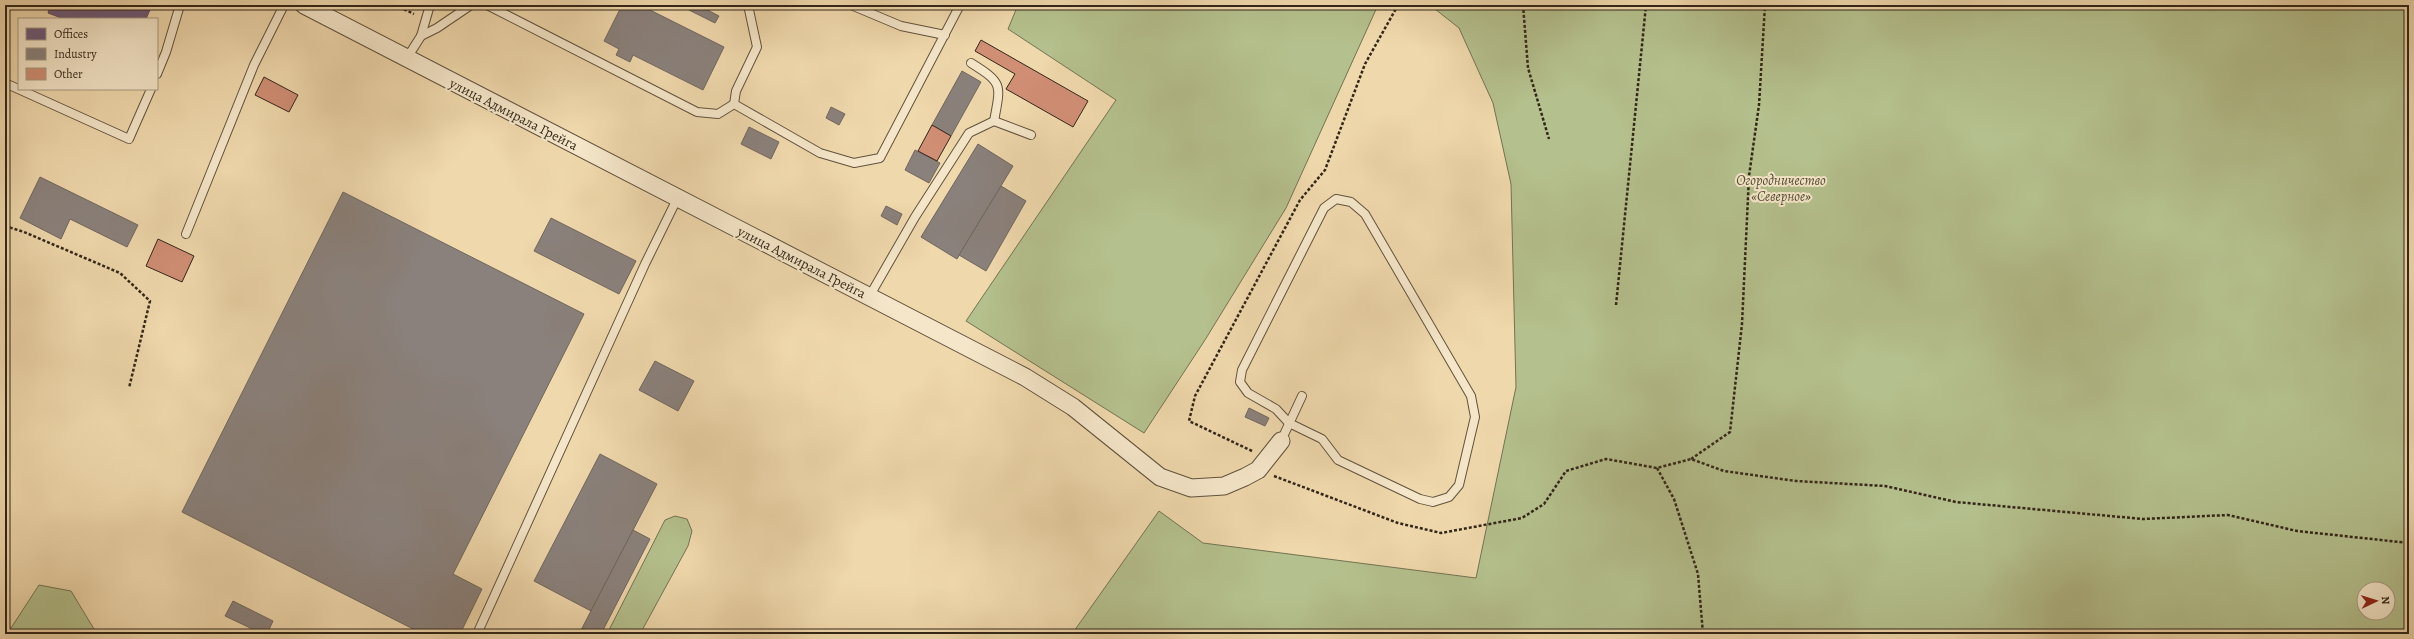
<svg xmlns="http://www.w3.org/2000/svg" width="2414" height="639" font-family="Alegreya,serif">
	<style>
		.green { fill: #b4c08d; stroke: #737352; fill-rule: evenodd }
		.offices { fill: #6d597a; stroke: #5b4a5d }
		.industry { fill: #8a817c; stroke: #70665e }
		.building { fill: #d08e75; stroke: #322618 }
		.lines { fill: none; stroke-linecap: round; stroke-linejoin: round }
		.lane-casing { stroke: #61523d; stroke-width: 10 }
		.street-casing { stroke: #61523d; stroke-width: 19 }
		.path { stroke: #322618; stroke-width: 2.5; stroke-dasharray: 3 2; stroke-linecap: butt }
		.lane { stroke: #f5e6c9; stroke-width: 8 }
		.street { stroke: #f5e6c9; stroke-width: 17 }
		.labels { text-anchor: middle; stroke-width: 4; stroke-linejoin: round; paint-order: stroke }
		.street-label { font-size: 14px; fill: #322618; stroke: #f5e6c9 }
		.park-label { font-size: 14px; font-style: italic; fill: #524c35; stroke: #f5e6c9 }
	</style>
	<rect width="100%" height="100%" fill="#efd8ac"/>
	<filter id="stains"><feTurbulence type="fractalNoise" baseFrequency=".005" numOctaves="4"/><feColorMatrix values="0 0 0 0 .2 0 0 0 0 .09 0 0 0 0 .02 0 0 0 .5 -.17"/></filter>
	<radialGradient id="worn" r=".72"><stop offset=".6" stop-color="#630" stop-opacity="0"/><stop offset="1" stop-color="#630" stop-opacity=".3"/></radialGradient>
	<g class="green">
		<path d="M1018,5H1378L1286,208L1205,340L1144,433L966,321L1116,100L1008,29Z"/>
		<path d="M1430,5H2409V634H1072L1159,511L1203,543L1476,578L1516,387L1511,184L1493,103L1459,28ZM2364,589H2388V613H2364Z"/>
		<path d="M675,516L687,519L692,531L688,546L640,634H607L665,520Z"/>
		<path d="M39,585L71,591L97,634H5V627L11,628Z"/>
	</g>
	<path class="offices" d="M47,5H152L146,19H64L48,13L50,6Z"/>
	<g class="industry">
		<path d="M622,5H640L724,47L703,90L633,55L630,62L616,55L619,49L604,41Z"/>
		<path d="M679,5H698L719,16L715,23Z"/>
		<path d="M962,71L981,82L951,136L932,125Z"/>
		<path d="M831,107L845,114L839,125L826,118Z"/>
		<path d="M749,127L779,142L771,159L741,144Z"/>
		<path d="M978,144L1013,166L957,259L921,237Z"/>
		<path d="M915,150L940,163L929,183L905,170Z"/>
		<path d="M40,177L138,225L127,247L70,219L61,239L20,218Z"/>
		<path d="M1001,186L1026,201L986,271L959,255Z"/>
		<path d="M343,192L584,314L453,574L482,589L460,634H423L182,512Z"/>
		<path d="M886,206L902,214L897,225L881,216Z"/>
		<path d="M551,218L636,261L619,294L534,251Z"/>
		<path d="M655,361L694,381L678,411L639,390Z"/>
		<path d="M1249,408L1269,418L1265,426L1245,417Z"/>
		<path d="M600,454L657,484L591,611L534,581Z"/>
		<path d="M633,530L650,539L601,634H579Z"/>
		<path d="M233,601L273,621L267,634H263L225,616Z"/>
	</g>
	<g class="building">
		<path d="M981,40L1088,101L1073,127L1006,89L1015,74L975,51Z"/>
		<path d="M264,77L298,95L289,112L255,95Z"/>
		<path d="M932,125L951,136L937,161L918,151Z"/>
		<path d="M158,239L194,256L182,282L146,266Z"/>
	</g>
	<g class="lines">
		<defs>
			<g id="lane">
				<path d="M487,5L697,112L718,114L734,104L820,153L854,163L880,158L960,5"/>
				<path d="M851,5L901,26L945,35"/>
				<path d="M421,36L430,5"/>
				<path d="M407,58L421,36L437,28L471,5"/>
				<path d="M971,63C1003,83 1001,84 994,121"/>
				<path d="M157,74L166,52L180,5"/>
				<path d="M5,83L129,139L151,89"/>
				<path d="M734,104L736,91L757,47L748,5"/>
				<path d="M1336,199L1351,202L1365,214L1471,396L1475,417L1459,485L1449,497L1433,502L1420,499L1338,460L1322,439L1289,423L1276,409L1248,393L1240,382L1242,370L1324,208Z"/>
				<path d="M186,234L254,65L284,5"/>
				<path d="M869,297L915,217L969,133L994,121L1031,135"/>
				<path d="M1281,441L1302,396"/>
				<path d="M477,634L645,264L677,199"/>
			</g>
			<path id="street" d="M304,5L1025,377L1073,407L1160,477L1191,488L1224,486L1245,477L1258,470L1281,441"/>
		</defs>
		<use href="#lane" class="lane-casing"/>
		<use href="#street" class="street-casing"/>
		<g class="path">
			<path d="M395,5L414,14"/>
			<path d="M1523,5L1528,68L1549,139"/>
			<path d="M5,226L24,232L120,273L150,301L129,388"/>
			<path d="M1616,305L1646,5"/>
			<path d="M1252,451L1189,421L1195,396L1300,200L1325,170L1365,64L1398,5"/>
			<path d="M1691,459L1730,432L1742,324L1749,176L1759,105L1765,5"/>
			<path d="M1657,468L1674,499L1698,574L1703,634"/>
			<path d="M1274,476L1398,523L1441,533L1522,518L1544,504L1566,471L1606,459L1657,468L1691,459L1724,471L1796,481L1885,486L1956,502L2143,519L2228,515L2297,531L2409,543"/>
		</g>
		<use href="#lane" class="lane"/>
		<use href="#street" class="street"/>
	</g>
	<g class="labels">
		<g class="street-label">
			<text transform="translate(514 114) rotate(27)" y="5">улица Адмирала Грейга</text>
			<text transform="translate(802 262) rotate(27)" y="5">улица Адмирала Грейга</text>
		</g>
		<g class="park-label">
			<text x="1781" y="185">Огородничество<tspan x="1781" dy="16">«Северное»</tspan></text>
		</g>
	</g>
	<rect width="2414" height="639" fill="none" stroke="#efd8ac" stroke-width="20"/>
	<rect x="6" y="6" width="2402" height="627" fill="none" stroke="#322618" stroke-width="2"/>
	<rect x="10" y="10" width="2394" height="619" fill="none" stroke="#322618"/>
	<rect x="18" y="18" width="140" height="72" fill="#f5e6c9" stroke="#a79982"/>
	<rect x="26" y="28" width="20" height="12" fill="#6d597a" stroke="#a79982"/>
	<text x="54" y="38" font-size="12" fill="#322618">Offices</text>
	<rect x="26" y="48" width="20" height="12" fill="#8a817c" stroke="#a79982"/>
	<text x="54" y="58" font-size="12" fill="#322618">Industry</text>
	<rect x="26" y="68" width="20" height="12" fill="#d08e75" stroke="#a79982"/>
	<text x="54" y="78" font-size="12" fill="#322618">Other</text>
	<g transform="translate(2376 601) rotate(86)"><circle r="19" fill="#f5e6c9" stroke="#a79982"/>
	<path d="M0-3L7 15L0 10L-7 15Z" fill="#8f2418"/>
	<text y="-6" font-size="11" font-weight="bold" text-anchor="middle" fill="#322618">N</text>
	</g>
	<rect width="100%" height="100%" filter="url(#stains)"/>
	<rect width="100%" height="100%" fill="url(#worn)"/>
</svg>
